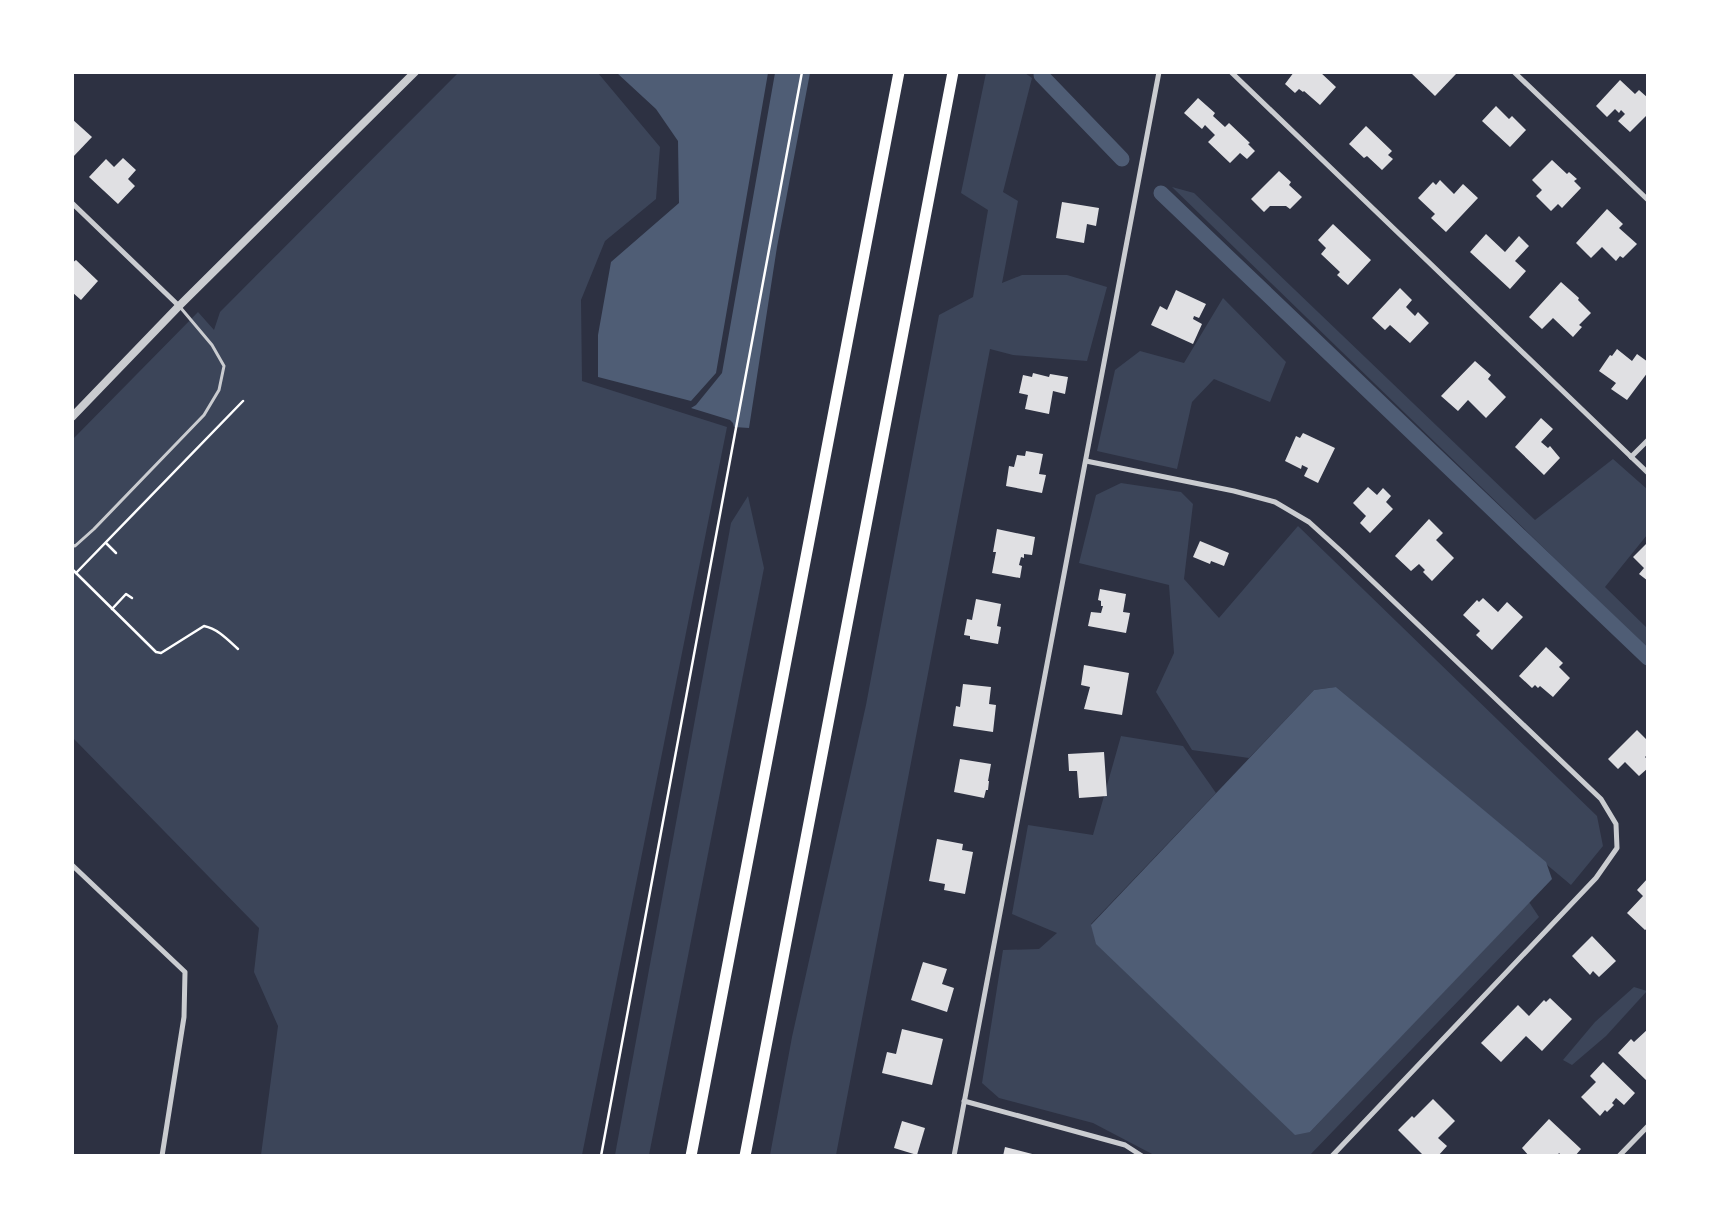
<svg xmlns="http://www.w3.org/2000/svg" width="1720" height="1228" font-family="Signika,sans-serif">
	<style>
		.green { fill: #3c4559 }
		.water { fill: #4f5d75 }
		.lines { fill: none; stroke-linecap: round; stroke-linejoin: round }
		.canal { stroke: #4f5d75; stroke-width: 15 }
		.building { fill: #e0e0e3 }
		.path { stroke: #fff; stroke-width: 2.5 }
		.service { stroke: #caccd0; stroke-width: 3 }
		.minor { stroke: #caccd0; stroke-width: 5 }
		.tertiary { stroke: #caccd0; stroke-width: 8 }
		.motorway { stroke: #fff; stroke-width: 11 }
	</style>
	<rect width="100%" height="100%" fill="#2d3142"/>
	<g class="green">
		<path d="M458,73H598L660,147L656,199L605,241L581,300L582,381L727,427L582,1155H261L278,1026L254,972L259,928L73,738V439L198,312L214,330L220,312Z"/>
		<path d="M986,73H1025L1032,78L1003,192L1018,201L1002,283L1022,275H1067L1107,287L1087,361L1013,355L990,349L836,1155H770L792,1037L866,705L939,315L973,297L988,210L961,193Z"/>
		<path d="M1172,187L1194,193L1535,520L1613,459L1647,489V535L1605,587L1647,628V648Z"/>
		<path d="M1223,298L1286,362L1270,402L1214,379L1192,402L1177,469L1097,451L1115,370L1140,351L1184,363Z"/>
		<path d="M1121,483L1181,492L1193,504L1184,579L1219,618L1298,526L1597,816L1603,846L1571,885L1336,687L1314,690L1249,758L1192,750L1156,692L1174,653L1169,585L1079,563L1096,495Z"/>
		<path d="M748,496L764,568L649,1155H615L731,523Z"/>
		<path d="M1121,736L1183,746L1216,793L1091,924L1310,1132L1529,902L1539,917L1310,1155H1154L1093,1123L999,1098L982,1083L1003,950L1039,949L1057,933L1012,914L1028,825L1093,835Z"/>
		<path d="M1634,987L1647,991L1606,1036L1572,1065L1563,1060L1595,1022Z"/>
	</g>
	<g class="water">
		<path d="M617,73H768L716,373L691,401L598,377V335L611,262L679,203L678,141L656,109Z"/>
		<path d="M775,73H810L777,247L749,428L734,427L733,423L730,420L691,408L696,405L722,373Z"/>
		<path d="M1336,687L1546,862L1552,879L1310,1132L1295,1135L1096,944L1091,925L1314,690Z"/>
	</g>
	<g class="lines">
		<g class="canal">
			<path d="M1041,75L1122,159"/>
			<path d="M1161,193L1648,658"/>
		</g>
	</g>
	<g class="building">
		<path d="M1294,72H1320L1336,87L1320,105L1304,91L1303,92L1299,89L1295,93L1285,84Z"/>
		<path d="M1410,72H1455L1456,74L1435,96Z"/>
		<path d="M1620,80L1635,94L1639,90L1648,98V114L1630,132L1618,121L1625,114L1621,110L1619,113L1615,109L1607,117L1596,106Z"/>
		<path d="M1198,98L1215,113L1213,116L1225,127L1229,123L1250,143L1248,144L1255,151L1247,159L1240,153L1230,163L1208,142L1215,135L1205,125L1202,129L1184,113Z"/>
		<path d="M1496,106L1509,119L1512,116L1526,130L1510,147L1482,121Z"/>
		<path d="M72,119L92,137L72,158Z"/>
		<path d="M1366,126L1392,151L1388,155L1393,159L1382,170L1367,156L1364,158L1349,144Z"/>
		<path d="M123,158L136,170L128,179L135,186L118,204L89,177L106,159L114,167Z"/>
		<path d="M1552,160L1567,174L1569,172L1577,179L1574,181L1581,188L1562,208L1558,204L1551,211L1536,196L1542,190L1532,180Z"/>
		<path d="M1279,171L1291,182L1289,185L1302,197L1290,209L1286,206H1270L1264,212L1251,199Z"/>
		<path d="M1440,180L1454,194L1463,184L1478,198L1446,232L1431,218L1435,214L1418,198L1433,182L1436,185Z"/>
		<path d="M1062,202L1099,208L1096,226L1087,224L1084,243L1056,238Z"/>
		<path d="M1607,209L1623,224L1619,228L1637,244L1623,258L1620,256L1616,261L1602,247L1591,258L1576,243Z"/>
		<path d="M1333,224L1371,260L1348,285L1337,275L1340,272L1321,254L1326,248L1318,240Z"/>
		<path d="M1486,234L1505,252L1519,236L1529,246L1515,261L1526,271L1510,289L1470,252Z"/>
		<path d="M76,260L98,281L81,300L72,292V263Z"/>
		<path d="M1561,282L1579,298L1578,300L1591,313L1579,325L1582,327L1573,337L1553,318L1542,329L1529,317Z"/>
		<path d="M1400,288L1412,300L1406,307L1415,316L1418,312L1429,323L1410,343L1390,325L1385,330L1372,318Z"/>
		<path d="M1176,290L1206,304L1199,318L1194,316L1193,319L1202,324L1193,344L1151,325L1160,306L1167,310Z"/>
		<path d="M1617,349L1632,361L1637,354L1648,362V372L1627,400L1611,389L1616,383L1599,371L1610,355L1612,356Z"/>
		<path d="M1475,361L1491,375L1488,379L1506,397L1486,418L1468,400L1458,411L1441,396Z"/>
		<path d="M1033,373L1049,377L1050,374L1068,377L1065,394L1053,391L1049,414L1025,409L1028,395L1019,393L1023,375L1032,377Z"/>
		<path d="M1541,418L1553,429L1541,442L1548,448L1550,446L1560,458L1544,475L1515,447Z"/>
		<path d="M1303,433L1335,448L1318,483L1304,476L1308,468L1302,465L1301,469L1285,461L1296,436L1300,438Z"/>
		<path d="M1026,451L1043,454L1039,474L1046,475L1042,493L1006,486L1009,466L1014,467L1017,455L1025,456Z"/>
		<path d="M1368,487L1377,495L1383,488L1391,496L1386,502L1393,509L1370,533L1360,523L1366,516L1353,503Z"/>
		<path d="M1429,519L1443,533L1436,540L1454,558L1432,581L1423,572L1425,570L1419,564L1411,571L1395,556Z"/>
		<path d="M997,529L1035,537L1032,555L1024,554V558L1021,557L1019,565L1022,566L1020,578L992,573L996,552H993Z"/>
		<path d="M1200,541L1229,553L1224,566L1211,561L1210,564L1193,557Z"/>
		<path d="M1648,542V581L1639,574L1644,568L1633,557Z"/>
		<path d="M1100,589L1126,594L1123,612L1130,613L1126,633L1088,626L1091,612L1101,613L1103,606H1101V601L1098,600Z"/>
		<path d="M1483,598L1498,612L1507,602L1523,617L1492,650L1476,635L1480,631L1463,615L1477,600L1479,602Z"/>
		<path d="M976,599L1001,604L997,626L1001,627L998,644L970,639V636L964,635L967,619L972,620Z"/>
		<path d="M1546,647L1563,663L1559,667L1570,678L1553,697L1540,686L1538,688L1535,685L1532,688L1519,676Z"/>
		<path d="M1084,665L1129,673L1122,715L1084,709L1090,687L1081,685Z"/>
		<path d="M963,684L991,687L989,704L996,705L993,732L953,726L956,706L960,707Z"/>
		<path d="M1637,730L1648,741V754L1645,757L1648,760V768L1639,776L1625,762L1618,769L1608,759Z"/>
		<path d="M1104,752L1107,796L1079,798L1077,771H1069L1068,754Z"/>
		<path d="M960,759L991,764L988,781H989L988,790H986L984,798L954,792Z"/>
		<path d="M937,839L963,844L962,850L973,852L965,894L944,890L945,884L929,881Z"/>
		<path d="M1648,878V928L1645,930L1627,913L1643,896L1637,890Z"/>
		<path d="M1592,936L1616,961L1599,977L1593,971L1590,975L1572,956Z"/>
		<path d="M923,962L947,969L942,984L954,988L947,1012L911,1000Z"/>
		<path d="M1550,998L1572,1019L1542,1051L1526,1036L1501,1062L1481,1043L1518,1005L1529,1016L1544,1000L1546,1002Z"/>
		<path d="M902,1029L943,1039L932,1085L882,1073L887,1052L896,1054Z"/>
		<path d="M1648,1029V1080L1647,1081L1618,1053L1631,1039L1634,1042Z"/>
		<path d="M1603,1062L1635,1093L1624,1105L1616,1098L1612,1103L1614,1105L1607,1112L1605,1110L1600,1116L1581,1097L1596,1082L1590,1076Z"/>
		<path d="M1433,1099L1455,1121L1438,1138L1447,1146L1438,1156H1424L1398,1130L1412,1116L1414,1118Z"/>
		<path d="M1549,1119L1581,1149L1575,1156H1562L1559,1153L1557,1156H1529L1522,1148Z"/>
		<path d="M902,1121L925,1128L917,1155L894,1148Z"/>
		<path d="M1005,1147L1036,1155V1156H1003Z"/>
	</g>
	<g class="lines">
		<g class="path">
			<path d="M106,543L116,553"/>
			<path d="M72,569L156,652L161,653L204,626C218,629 227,639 238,649"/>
			<path d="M76,573L243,401"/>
			<path d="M112,609L126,594L132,598"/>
			<path d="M601,1156L802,72"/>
		</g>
		<path class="service" d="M72,545L75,546L94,529L204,415L219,390L224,366L212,345L180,307"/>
		<g class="minor">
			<path d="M1231,72L1648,473"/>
			<path d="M1514,72L1648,200"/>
			<path d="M72,203L179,306"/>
			<path d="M1631,457L1648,440"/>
			<path d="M1086,461L1234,491L1275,502L1309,522L1342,552L1601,799L1616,824L1617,848L1596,878L1332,1156"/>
			<path d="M72,865L185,972L184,1017L162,1156"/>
			<path d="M964,1101L1125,1145L1142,1156"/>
			<path d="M954,1156L1159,72"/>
			<path d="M1619,1156L1648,1126"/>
		</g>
		<path class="tertiary" d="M72,417L179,306L415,72"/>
		<g class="motorway">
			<path d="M691,1156L899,72"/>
			<path d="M745,1156L953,72"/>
		</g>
	</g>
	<rect width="1720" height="1228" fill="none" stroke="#ffffff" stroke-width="148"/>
</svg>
